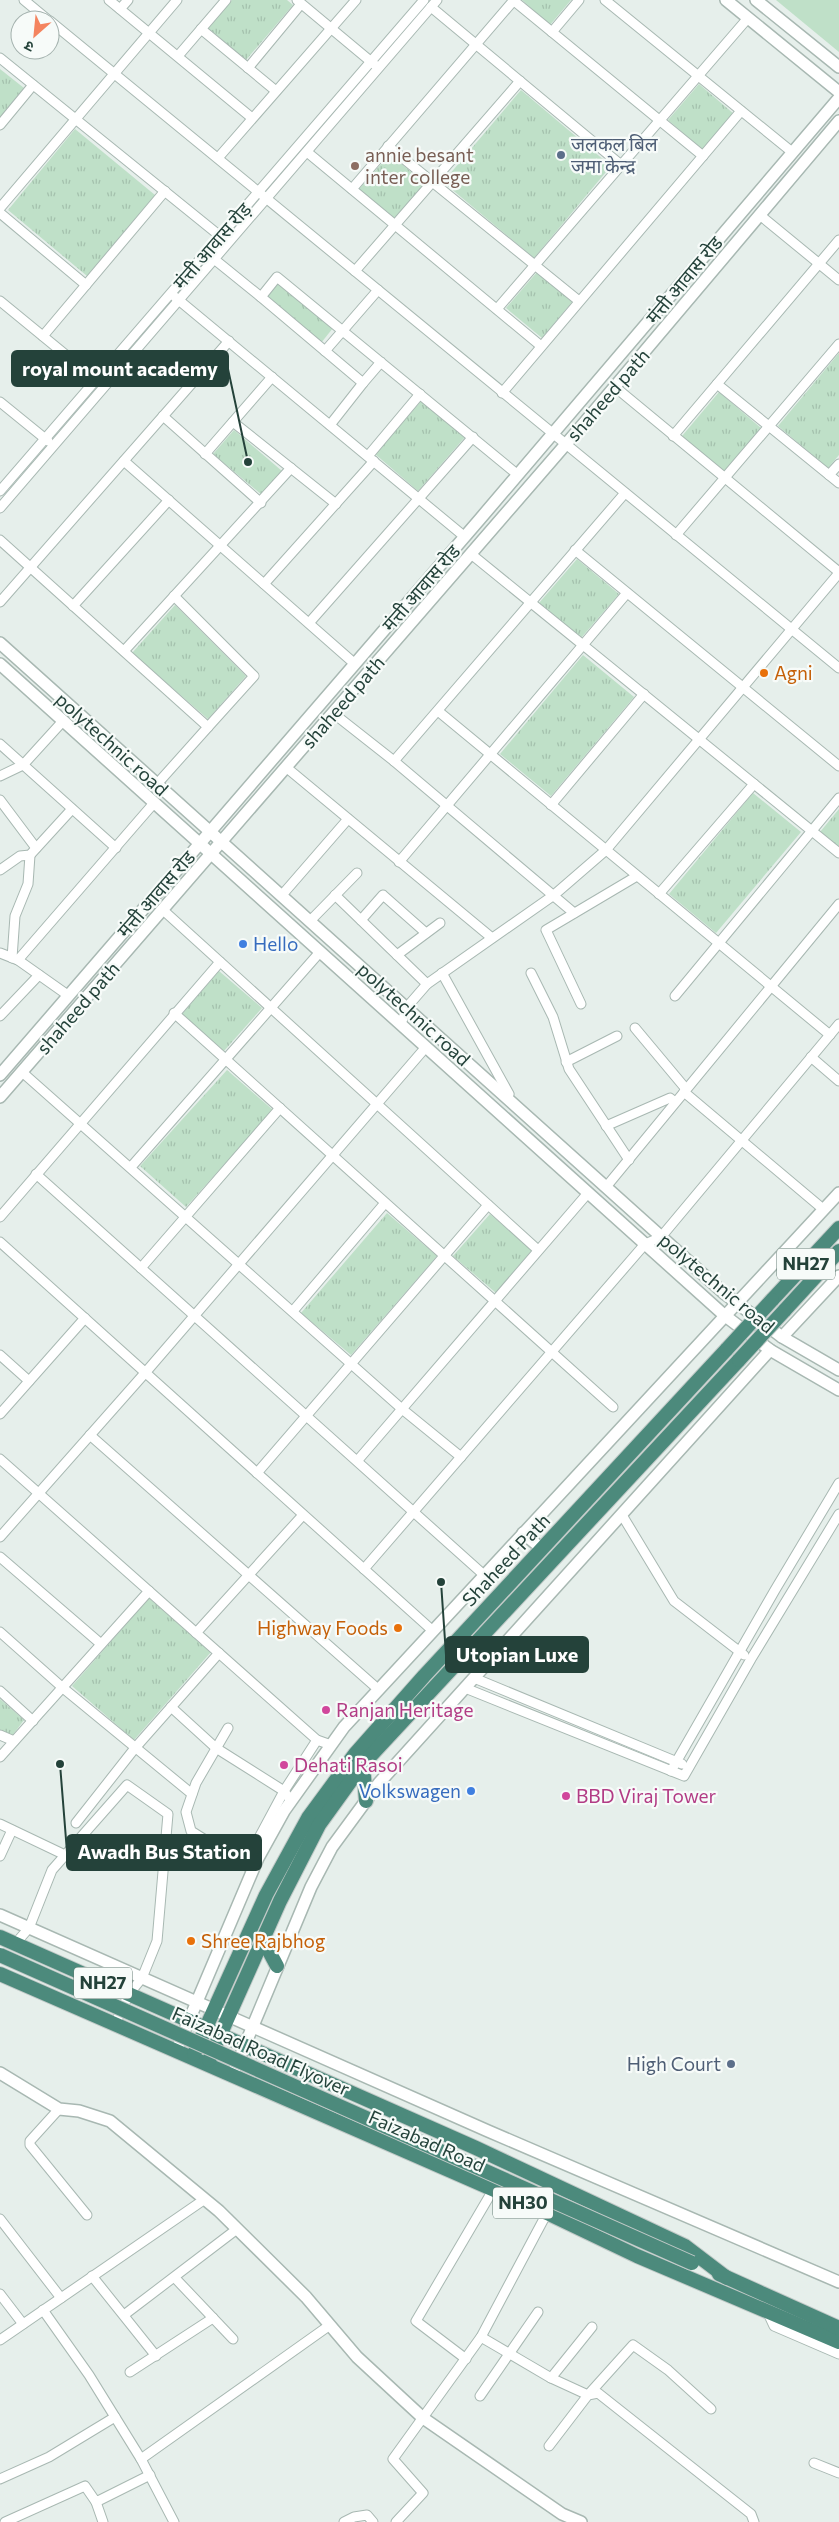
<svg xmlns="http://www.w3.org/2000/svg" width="839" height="2522" font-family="Commissioner,'Noto Sans Devanagari',sans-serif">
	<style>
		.grass { fill: #bfe0c8 }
		.park { fill: url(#park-tufts) }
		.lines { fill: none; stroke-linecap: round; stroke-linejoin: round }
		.tertiary-tunnel { stroke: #bfccc8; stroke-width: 11; stroke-dasharray: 11 5.5; stroke-linecap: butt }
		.minor-casing { stroke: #a8b8b2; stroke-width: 11 }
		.tertiary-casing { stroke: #a8b8b2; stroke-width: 14 }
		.trunk-casing { stroke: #c2cac8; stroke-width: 16 }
		.minor { stroke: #fff; stroke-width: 9 }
		.tertiary { stroke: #fff; stroke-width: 11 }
		.trunk { stroke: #4c8a7c; stroke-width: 14 }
		.trunk-bridge-casing { stroke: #c2cac8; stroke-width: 16; stroke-linecap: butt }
		.trunk-bridge { stroke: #4c8a7c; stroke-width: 14 }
		.service-dot { fill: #5c6f8a; stroke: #f7fbf9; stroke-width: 2 }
		.education-dot { fill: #8d6e63; stroke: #f7fbf9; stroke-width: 2 }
		.food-dot { fill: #e8710a; stroke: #f7fbf9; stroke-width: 2 }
		.shop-dot { fill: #3f7fe0; stroke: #f7fbf9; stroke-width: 2 }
		.hotel-dot { fill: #d1479c; stroke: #f7fbf9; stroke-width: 2 }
		.labels { text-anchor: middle; stroke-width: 4.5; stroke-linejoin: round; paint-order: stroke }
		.shield { fill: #f7fbf9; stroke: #637a73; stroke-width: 1 }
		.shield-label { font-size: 18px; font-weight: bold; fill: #24423a }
		.service-label { font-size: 19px; fill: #4e5e75; stroke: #f7fbf9; text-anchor: start }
		.education-label { font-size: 19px; fill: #785e54; stroke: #f7fbf9; text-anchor: start }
		.street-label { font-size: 19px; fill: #24423a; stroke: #f7fbf9 }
		.food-label { font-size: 19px; fill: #c56008; stroke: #f7fbf9; text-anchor: start }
		.shop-label { font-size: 19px; fill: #366cbe; stroke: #f7fbf9; text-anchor: start }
		.hotel-label { font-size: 19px; fill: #b23c85; stroke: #f7fbf9; text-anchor: start }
		.leader { fill: none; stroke: #24423a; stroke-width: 2 }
		.callout-dot { fill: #24423a; stroke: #f7fbf9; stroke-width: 2 }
		.callout { fill: #24423a; stroke: #24423a; stroke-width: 2 }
		.callout-label { font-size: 20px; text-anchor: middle; font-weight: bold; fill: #fff }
	</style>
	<defs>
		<pattern id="park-tufts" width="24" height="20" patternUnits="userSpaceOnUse" patternTransform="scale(1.25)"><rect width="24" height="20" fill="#bfe0c8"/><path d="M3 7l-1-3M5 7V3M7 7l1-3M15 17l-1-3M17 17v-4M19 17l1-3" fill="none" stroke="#a4c1ad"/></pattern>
	</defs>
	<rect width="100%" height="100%" fill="#e6efeb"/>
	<path class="grass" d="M776,0H839V52Z"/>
	<g class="park">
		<path d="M232,0H287L293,5L246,60L208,28Z"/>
		<path d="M522,0H571L550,25Z"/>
		<path d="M0,69L24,88L0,117Z"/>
		<path d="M699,84L734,114L703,150L668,120Z"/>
		<path d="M521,90L611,166L534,258L443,182Z"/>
		<path d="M75,129L155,195L87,276L8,210Z"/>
		<path d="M390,154L425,184L394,219L359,189Z"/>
		<path d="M537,272L572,302L542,338L506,308Z"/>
		<path d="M279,282L333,328L321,343L266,297Z"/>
		<path d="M839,353V455L828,468L778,426Z"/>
		<path d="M719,392L761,428L724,472L682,436Z"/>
		<path d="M422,400L465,437L418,491L375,454Z"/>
		<path d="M234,430L282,471L262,495L213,454Z"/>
		<path d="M577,559L619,594L581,638L539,603Z"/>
		<path d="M175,605L246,676L208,719L132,653Z"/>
		<path d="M583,655L634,697L551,796L500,754Z"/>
		<path d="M753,793L801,832L716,933L669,894Z"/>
		<path d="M839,809V848L820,832Z"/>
		<path d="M219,971L262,1008L224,1051L182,1014Z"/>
		<path d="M227,1070L273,1110L186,1207L140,1166Z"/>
		<path d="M387,1213L437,1256L351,1355L301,1313Z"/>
		<path d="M490,1214L532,1250L496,1293L453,1256Z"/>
		<path d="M149,1598L211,1652L134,1740L72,1686Z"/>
		<path d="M0,1699L24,1720L12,1736L0,1730Z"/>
	</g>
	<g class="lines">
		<path class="tertiary-tunnel" d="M536,1545L560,1566"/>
		<defs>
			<g id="minor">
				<path d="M24,0L48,20"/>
				<path d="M109,0L252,118"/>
				<path d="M297,0L375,65"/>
				<path d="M513,0L703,156"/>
				<path d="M605,0L792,152"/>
				<path d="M431,7L621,165"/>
				<path d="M120,9L128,0"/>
				<path d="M50,21L839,668"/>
				<path d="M201,29L276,91"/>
				<path d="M552,32L579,0"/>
				<path d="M178,56L226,0"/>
				<path d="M0,58L220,236"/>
				<path d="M248,68L301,4"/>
				<path d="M0,125L33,85"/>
				<path d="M388,146L579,301"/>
				<path d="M307,152L541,346"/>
				<path d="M218,158L356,0"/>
				<path d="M352,189L514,0"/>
				<path d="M0,208L177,0"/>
				<path d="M0,213L86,285"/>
				<path d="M761,216L839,280"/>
				<path d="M214,259L261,297"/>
				<path d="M355,271L520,81"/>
				<path d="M175,297L465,537"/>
				<path d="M0,301L100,383"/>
				<path d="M497,309L748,18"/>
				<path d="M43,336L165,191"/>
				<path d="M325,351L378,290"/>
				<path d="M381,362L363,383L261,297L277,277L518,475"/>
				<path d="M717,384L839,483"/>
				<path d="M615,387L839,572"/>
				<path d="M502,393L741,111"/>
				<path d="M0,402L48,441"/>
				<path d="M163,416L261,503"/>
				<path d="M233,422L336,504"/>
				<path d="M330,425L363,383"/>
				<path d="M673,436L839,240"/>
				<path d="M205,454L272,377"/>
				<path d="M368,456L420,394"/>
				<path d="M124,461L355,664"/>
				<path d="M829,475L839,464"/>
				<path d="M0,491L424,0"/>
				<path d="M0,508L437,0"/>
				<path d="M676,535L839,344"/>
				<path d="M0,540L208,727L157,784"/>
				<path d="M575,550L839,766"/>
				<path d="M471,554L839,853"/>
				<path d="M264,584L374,461"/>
				<path d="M174,596L254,676L208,727"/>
				<path d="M0,602L229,341"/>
				<path d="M73,606L169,500"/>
				<path d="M309,623L473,437"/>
				<path d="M124,651L291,468"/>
				<path d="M438,711L830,1035"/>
				<path d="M333,713L394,761L574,913"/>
				<path d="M0,744L116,848"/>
				<path d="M394,761L625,493"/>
				<path d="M287,768L492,938"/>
				<path d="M0,776L23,765L63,721"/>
				<path d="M0,800L36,848"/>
				<path d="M551,805L644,694"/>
				<path d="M399,862L627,593"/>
				<path d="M0,870L20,856L30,855L72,809"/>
				<path d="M659,894L754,784"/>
				<path d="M282,895L348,819"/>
				<path d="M335,895L427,984"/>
				<path d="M163,910L538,1250"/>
				<path d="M361,920L383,895L426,933"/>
				<path d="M310,921L357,873"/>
				<path d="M0,953L18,960L69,996"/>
				<path d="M397,955L440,923"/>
				<path d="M12,958L15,916L28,884L30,855"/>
				<path d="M18,960L154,803"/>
				<path d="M442,973L509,1094L505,1097"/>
				<path d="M531,973L553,1017L569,1069L629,1160"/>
				<path d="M675,996L839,798"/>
				<path d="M581,1004L546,930L637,876"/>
				<path d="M174,1013L613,1407"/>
				<path d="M0,1016L39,975"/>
				<path d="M401,1024L407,1007L427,984L554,895L606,850L839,573"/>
				<path d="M635,1028L686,1089"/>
				<path d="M811,1057L839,1081"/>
				<path d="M566,1062L617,1036"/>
				<path d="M22,1072L402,1409L461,1457"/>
				<path d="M684,1092L823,1209"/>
				<path d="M606,1126L670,1098L675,1102"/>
				<path d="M131,1167L320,952"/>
				<path d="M36,1174L484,1575"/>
				<path d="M606,1187L839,904"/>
				<path d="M0,1217L220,962"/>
				<path d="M0,1242L433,1631"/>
				<path d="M141,1268L280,1108"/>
				<path d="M293,1311L385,1203"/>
				<path d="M0,1355L29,1381"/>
				<path d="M0,1414L85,1318"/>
				<path d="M90,1435L378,1689"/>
				<path d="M0,1459L317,1740L331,1745"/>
				<path d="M358,1460L588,1193"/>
				<path d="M257,1473L488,1205"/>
				<path d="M622,1515L674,1601L744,1655"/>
				<path d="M0,1537L145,1373L426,1047"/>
				<path d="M0,1557L101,1644"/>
				<path d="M364,1569L645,1244L661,1237L839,1024"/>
				<path d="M0,1632L63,1688L192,1794"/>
				<path d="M196,1633L303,1515"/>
				<path d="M474,1678L682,1764"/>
				<path d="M465,1688L684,1776L751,1659L839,1514"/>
				<path d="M0,1691L33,1721"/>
				<path d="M171,1707L216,1748L284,1791L291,1801"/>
				<path d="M228,1728L196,1783L186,1812L191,1831L253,1870"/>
				<path d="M0,1735L14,1741"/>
				<path d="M0,1757L149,1591"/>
				<path d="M671,1771L775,1590L839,1483"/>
				<path d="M76,1823L135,1748L219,1653"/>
				<path d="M0,1824L65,1855"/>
				<path d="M0,1856L12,1830"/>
				<path d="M245,1864L284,1791L317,1740"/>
				<path d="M15,1944L29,1928L52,1870L127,1785L168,1814L157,1941L142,1978L129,1994L115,2024"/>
				<path d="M59,2109L30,2141V2145L87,2215"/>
				<path d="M0,2219L61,2298"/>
				<path d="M92,2276L156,2356"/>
				<path d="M175,2278L233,2339"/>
				<path d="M0,2294L23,2324"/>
				<path d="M43,2310L89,2375L141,2459"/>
				<path d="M767,2311L774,2326L839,2354"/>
				<path d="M124,2315L237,2229"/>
				<path d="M481,2337L551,2378L588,2395L633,2345L668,2370L711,2409"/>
				<path d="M0,2340L205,2199"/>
				<path d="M466,2359L416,2321L493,2190"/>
				<path d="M130,2372L213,2318"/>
				<path d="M551,2378L592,2327"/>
				<path d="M480,2396L538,2312"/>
				<path d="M549,2446L588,2395L598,2393L751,2514L754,2522"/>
				<path d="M814,2463L839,2473"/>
				<path d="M0,2479L49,2457L115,2417"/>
				<path d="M96,2502L103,2522"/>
				<path d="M5,2522L85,2486L96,2502L150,2475"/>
				<path d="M174,2522L141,2459L330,2325"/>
				<path d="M344,2522L354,2517L367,2515L373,2522"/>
				<path d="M396,2522L423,2493L393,2459L481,2337L547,2213"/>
			</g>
			<g id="tertiary">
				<path d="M726,0L839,92"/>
				<path d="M756,0L839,67"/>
				<path d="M0,643L725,1294L782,1337L839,1370"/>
				<path d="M0,664L724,1315L770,1350L839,1390"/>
				<path d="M0,1075L480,519L839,98"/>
				<path d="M0,1097L579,429L839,121"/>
				<path d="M782,1337L839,1276"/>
				<path d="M523,1533L535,1543"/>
				<path d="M0,1915L488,2131L839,2282"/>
				<path d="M176,2051L258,1858L284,1811L344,1727L839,1193"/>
				<path d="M0,2073L59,2109L79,2111L110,2121L219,2211L306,2297L357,2357L423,2418L562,2514L581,2522"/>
				<path d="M232,2076L311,1887L332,1847L379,1783L770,1350"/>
			</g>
			<g id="trunk">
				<path d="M772,1300L839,1228"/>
				<path d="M784,1311L839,1251"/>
				<path d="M363,1764L366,1801"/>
				<path d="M0,1937L476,2148L685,2246L727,2278"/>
				<path d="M263,1940L277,1966"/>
				<path d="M0,1974L547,2213L637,2256L839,2342"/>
				<path d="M194,2054L266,1895L308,1818L355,1754L424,1676L727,1349"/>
				<path d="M209,2060L280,1901L319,1825L363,1764L739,1360"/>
				<path d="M719,2274L839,2328"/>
			</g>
		</defs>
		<use href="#minor" class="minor-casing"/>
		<use href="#tertiary" class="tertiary-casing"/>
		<use href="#trunk" class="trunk-casing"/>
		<use href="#minor" class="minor"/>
		<use href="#tertiary" class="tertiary"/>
		<use href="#trunk" class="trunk"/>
		<defs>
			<g id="trunk-bridge">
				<path d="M727,1349L772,1300"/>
				<path d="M739,1360L784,1311"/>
				<path d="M0,1955L692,2263"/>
			</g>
		</defs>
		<use href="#trunk-bridge" class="trunk-bridge-casing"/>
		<use href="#trunk-bridge" class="trunk-bridge"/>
	</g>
	<g class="service-dot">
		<circle cx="561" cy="155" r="5"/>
		<circle cx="731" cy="2064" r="5"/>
	</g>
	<circle class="education-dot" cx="355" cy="166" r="5"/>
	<g class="food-dot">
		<circle cx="764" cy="673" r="5"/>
		<circle cx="398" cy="1628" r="5"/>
		<circle cx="191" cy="1941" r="5"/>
	</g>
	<g class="shop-dot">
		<circle cx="243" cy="944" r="5"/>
		<circle cx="471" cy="1791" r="5"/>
	</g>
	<g class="hotel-dot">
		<circle cx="326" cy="1710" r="5"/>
		<circle cx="284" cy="1765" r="5"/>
		<circle cx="566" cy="1796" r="5"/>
	</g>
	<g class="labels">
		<g class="shield">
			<rect x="777" y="1248.5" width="58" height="31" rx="4"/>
			<rect x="74" y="1967.5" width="58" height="31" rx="4"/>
			<rect x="493" y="2187.5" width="60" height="31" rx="4"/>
		</g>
		<g class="shield-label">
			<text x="806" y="1270">NH27</text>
			<text x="103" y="1989">NH27</text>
			<text x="523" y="2209">NH30</text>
		</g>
		<g class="service-label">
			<text x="571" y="151">जलकल बिल<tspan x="571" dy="22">जमा केन्द्र</tspan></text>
			<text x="721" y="2071" text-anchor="end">High Court</text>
		</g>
		<g class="education-label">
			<text x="365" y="162">annie besant<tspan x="365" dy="22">inter college</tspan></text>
		</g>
		<g class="street-label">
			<text transform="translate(212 246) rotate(-49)" y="7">मंत्ती आवास रोड़</text>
			<text transform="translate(684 280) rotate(-50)" y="7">मंत्ती आवास रोड</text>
			<text transform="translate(608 395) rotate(-49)" y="7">shaheed path</text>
			<text transform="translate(421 588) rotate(-49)" y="7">मंत्ती आवास रोड</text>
			<text transform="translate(343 702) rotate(-49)" y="7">shaheed path</text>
			<text transform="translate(112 744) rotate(42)" y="7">polytechnic road</text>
			<text transform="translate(156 894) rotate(-49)" y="7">मंत्ती आवास रोड</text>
			<text transform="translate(78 1008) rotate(-49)" y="7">shaheed path</text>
			<text transform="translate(414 1014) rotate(42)" y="7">polytechnic road</text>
			<text transform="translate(717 1283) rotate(40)" y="7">polytechnic road</text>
			<text transform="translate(506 1560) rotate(-47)" y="7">Shaheed Path</text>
			<text transform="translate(261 2051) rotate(24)" y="7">Faizabad Road Flyover</text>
			<text transform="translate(427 2141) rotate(24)" y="7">Faizabad Road</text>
		</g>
		<g class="food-label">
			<text x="774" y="680">Agni</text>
			<text x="388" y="1635" text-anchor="end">Highway Foods</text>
			<text x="201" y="1948">Shree Rajbhog</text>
		</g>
		<g class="shop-label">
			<text x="253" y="951">Hello</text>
			<text x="461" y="1798" text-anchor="end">Volkswagen</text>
		</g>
		<g class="hotel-label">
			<text x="336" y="1717">Ranjan Heritage</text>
			<text x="294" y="1772">Dehati Rasoi</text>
			<text x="576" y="1803">BBD Viraj Tower</text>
		</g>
	</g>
	<path class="leader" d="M248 462L228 369M441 1582L446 1655M60 1764L67 1852"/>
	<g class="callout-dot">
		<circle cx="248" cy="462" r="5"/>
		<circle cx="441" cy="1582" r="5"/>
		<circle cx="60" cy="1764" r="5"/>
	</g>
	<g class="callout">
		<rect x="12" y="351" width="216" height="35" rx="5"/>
		<rect x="446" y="1637" width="142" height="35" rx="5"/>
		<rect x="67" y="1835" width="194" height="35" rx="5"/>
	</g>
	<g class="callout-label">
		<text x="120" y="376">royal mount academy</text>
		<text x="517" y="1662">Utopian Luxe</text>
		<text x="164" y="1859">Awadh Bus Station</text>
	</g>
	<g transform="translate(35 35) rotate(207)"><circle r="24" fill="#f7fbf9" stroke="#a3b1ad"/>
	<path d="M0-4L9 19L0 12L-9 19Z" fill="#f4845f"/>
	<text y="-8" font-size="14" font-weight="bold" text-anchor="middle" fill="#24423a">उ</text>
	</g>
</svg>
